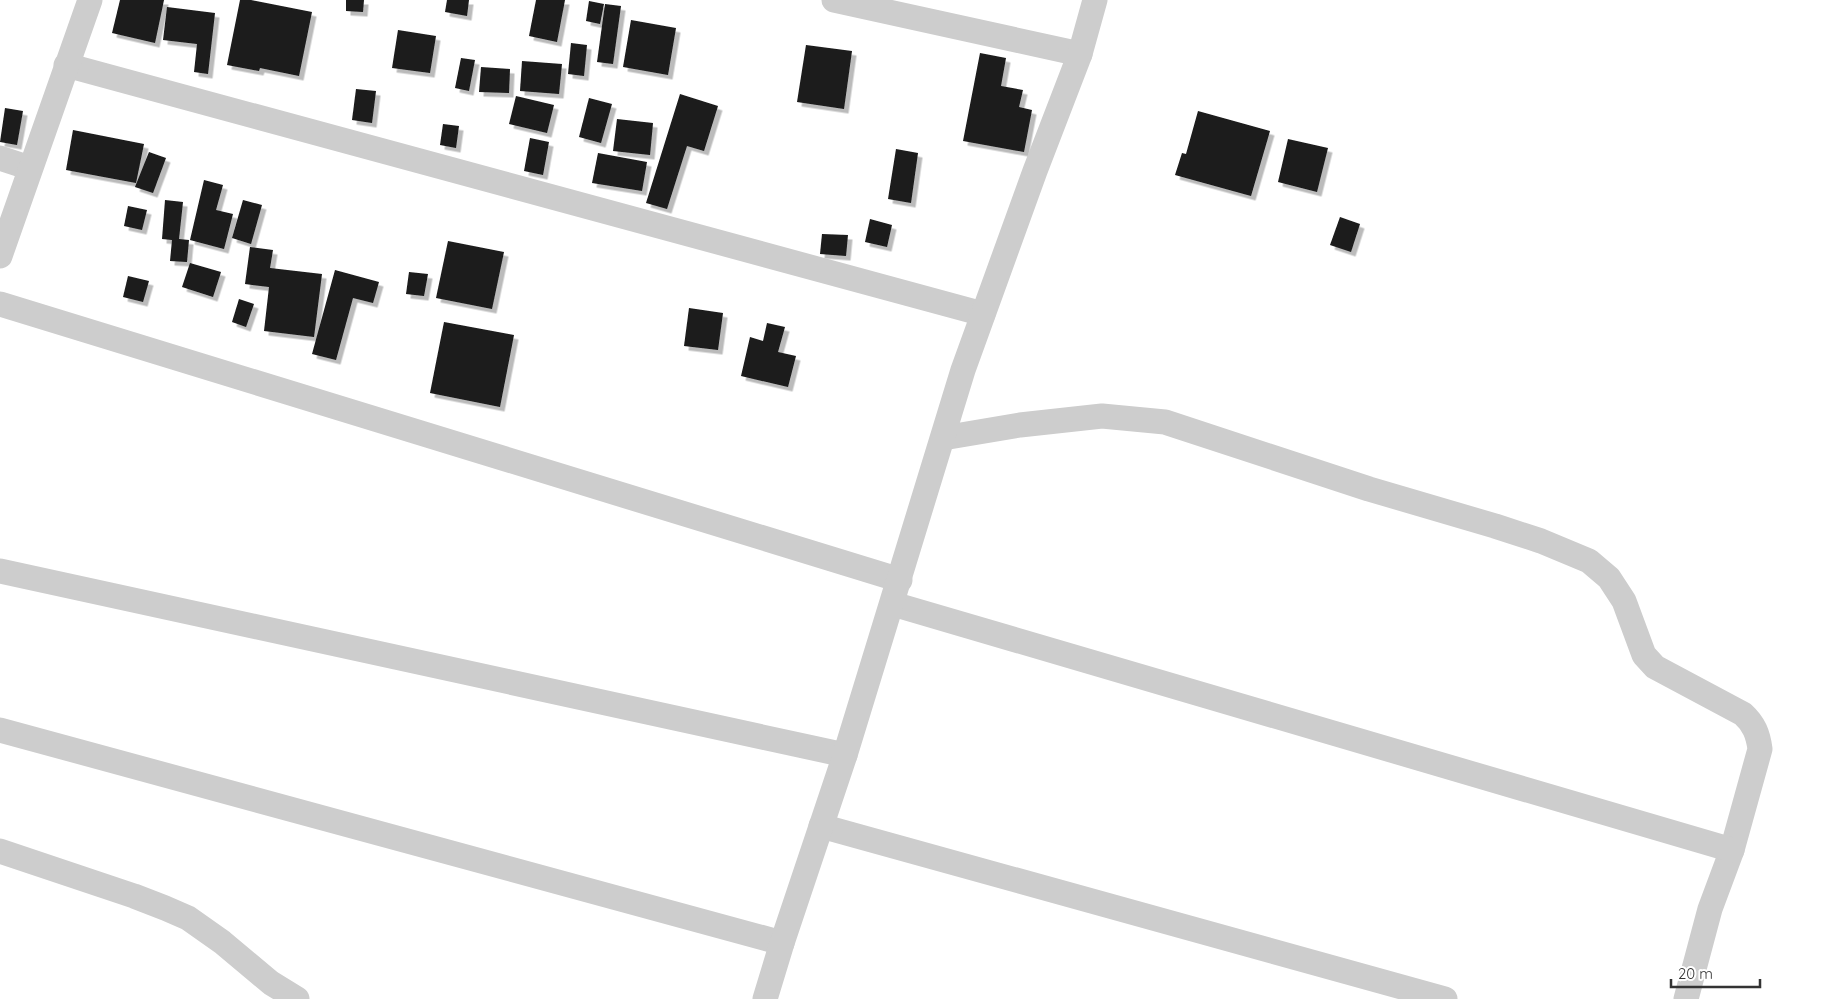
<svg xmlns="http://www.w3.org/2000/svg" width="1841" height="999" font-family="Quicksand,sans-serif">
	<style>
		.building { fill: #1a1a1a; filter: url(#shadow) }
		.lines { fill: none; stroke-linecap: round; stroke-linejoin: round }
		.street { stroke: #cdcdcd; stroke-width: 25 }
	</style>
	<defs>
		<filter id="shadow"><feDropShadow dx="4.5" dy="4.5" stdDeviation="0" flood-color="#0004"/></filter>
	</defs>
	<rect width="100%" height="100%" fill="#fff"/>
	<g class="building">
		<path d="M120,0H164L155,43L112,33Z"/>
		<path d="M240,0H251L312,12L299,76L260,68L259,71L227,65Z"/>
		<path d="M346,0H364L363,12L346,11Z"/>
		<path d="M447,0H469L467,16L445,12Z"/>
		<path d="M536,0H565L557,42L529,36Z"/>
		<path d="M589,1L604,4L600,24L586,21Z"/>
		<path d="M605,4L621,6L613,64L597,62Z"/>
		<path d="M167,7L215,13L208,74L194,72L197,44L163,40Z"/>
		<path d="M631,20L676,28L668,75L623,67Z"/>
		<path d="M398,30L436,36L430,73L392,68Z"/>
		<path d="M571,43L587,45L584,76L568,74Z"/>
		<path d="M806,45L852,51L844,109L797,102Z"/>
		<path d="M980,53L1006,58L1001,86L1023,90L1019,107L1032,110L1024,152L963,141Z"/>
		<path d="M461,58L475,60L469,91L455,88Z"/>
		<path d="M522,61L562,64L559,94L520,91Z"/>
		<path d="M481,67L510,69L509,93L479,92Z"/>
		<path d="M356,89L376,91L372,123L352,120Z"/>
		<path d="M680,94L718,106L704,151L687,146L667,209L646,203Z"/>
		<path d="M516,96L554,105L547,133L509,124Z"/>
		<path d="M589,98L612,104L601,143L579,137Z"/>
		<path d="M5,108L23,111L17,145L0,142Z"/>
		<path d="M1198,111L1270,131L1251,196L1175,175L1182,153L1186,154Z"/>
		<path d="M617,119L653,123L650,155L613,151Z"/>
		<path d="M443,124L459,126L456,148L440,145Z"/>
		<path d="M73,130L144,144L136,183L66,170Z"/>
		<path d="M530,138L549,142L543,175L524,171Z"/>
		<path d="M1288,139L1328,148L1317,192L1278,182Z"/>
		<path d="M896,149L918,153L911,203L888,199Z"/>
		<path d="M149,152L166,158L153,193L135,187Z"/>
		<path d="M598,153L647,162L642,191L592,183Z"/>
		<path d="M204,180L223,185L216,210L233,214L224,249L190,240Z"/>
		<path d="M165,200L183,202L179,239L189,240L187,262L170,261L172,240L162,239Z"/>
		<path d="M243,200L262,205L251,244L232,238Z"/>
		<path d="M128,206L147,210L142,230L124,226Z"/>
		<path d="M1340,217L1360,224L1351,252L1330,245Z"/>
		<path d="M870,219L892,225L887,247L865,242Z"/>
		<path d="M822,234L848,235L846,256L820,254Z"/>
		<path d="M448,241L504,252L492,309L436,298Z"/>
		<path d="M250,247L273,250L270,268L322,274L314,337L264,331L269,287L245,284Z"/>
		<path d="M190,263L221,272L213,297L182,287Z"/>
		<path d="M335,270L379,282L373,303L353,298L336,360L312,354Z"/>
		<path d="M409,272L428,274L424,296L406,294Z"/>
		<path d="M128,276L149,281L143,302L123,297Z"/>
		<path d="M239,299L254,304L246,327L232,322Z"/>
		<path d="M689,308L723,313L718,350L684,346Z"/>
		<path d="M444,322L514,335L500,407L430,393Z"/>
		<path d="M767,323L785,327L778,352L796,356L788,387L741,376L750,337L763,341Z"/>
	</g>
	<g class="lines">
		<g class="street">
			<path d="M834,0L1080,54"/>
			<path d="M66,65L983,314"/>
			<path d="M0,158L30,168"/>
			<path d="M0,256L90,0"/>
			<path d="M0,304L900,580"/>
			<path d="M943,438L1020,425L1102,416L1165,422L1369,489L1495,526L1541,541L1589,561L1609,578L1624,601L1644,655L1655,667L1743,714C1754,724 1758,734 1760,749L1732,850L1710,909L1686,999"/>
			<path d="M0,571L845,755"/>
			<path d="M893,604L1732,850"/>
			<path d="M0,730L782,943"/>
			<path d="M821,826L1445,999"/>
			<path d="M0,851L134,896L165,908L188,918L222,942L271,983L297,999"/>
			<path d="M765,999L782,943L845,755L963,370L1035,171L1080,54L1095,0"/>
		</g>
	</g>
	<path d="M1671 979v8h89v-8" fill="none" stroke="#333333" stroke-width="2.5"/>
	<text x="1678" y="979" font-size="15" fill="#333333" stroke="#ffffff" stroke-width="4" paint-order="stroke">20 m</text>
</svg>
